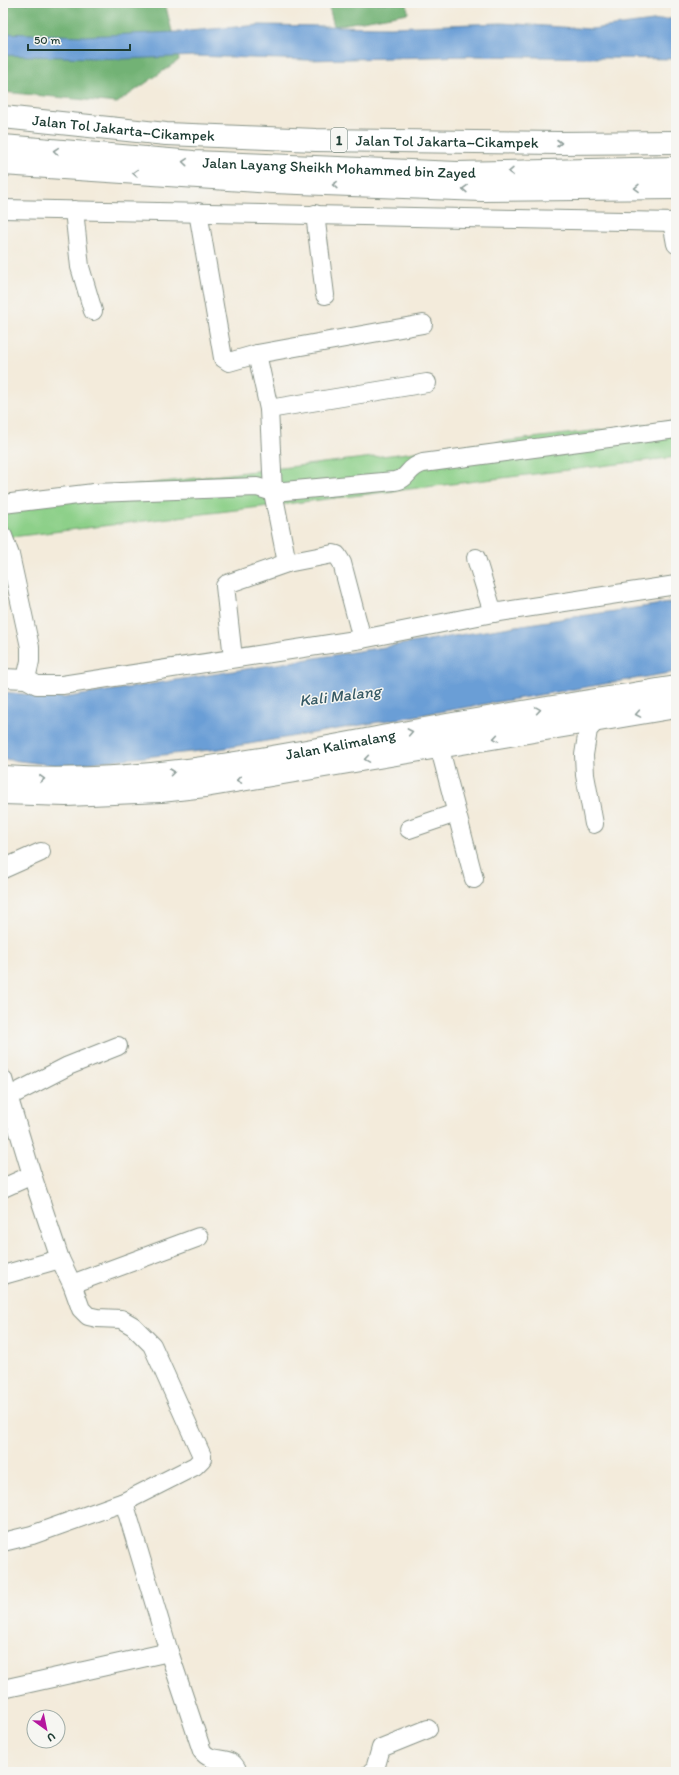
<svg xmlns="http://www.w3.org/2000/svg" width="679" height="1775" font-family="Itim,sans-serif">
	<style>
		.green { fill: #8dd089; stroke: #56865e }
		.forest { fill: #72b275; stroke: #487854 }
		.water { fill: #6a9ed6; stroke: #446e85 }
		.lines { fill: none; stroke-linecap: round; stroke-linejoin: round }
		.minor-casing { stroke: #899488; stroke-width: 20 }
		.major-casing { stroke: #899488; stroke-width: 24 }
		.highway-casing { stroke: #899488; stroke-width: 24 }
		.minor { stroke: #fff; stroke-width: 18 }
		.major { stroke: #fff; stroke-width: 22 }
		.highway { stroke: #fff; stroke-width: 22 }
		.oneway { stroke: #8f9e9a }
		.labels { text-anchor: middle; stroke-width: 3; stroke-linejoin: round; paint-order: stroke }
		.shield { fill: #f6f6f2; stroke: #60746d; stroke-width: 1 }
		.shield-label { font-size: 14px; font-weight: bold; fill: #1f3d34 }
		.street-label { font-size: 15px; fill: #1f3d34; stroke: #f6f6f2 }
		.water-label { font-size: 16px; font-style: italic; fill: #365a65; stroke: #f6f6f2 }
	</style>
	<rect width="100%" height="100%" fill="#f6f6f2"/>
	<filter id="ink" filterUnits="userSpaceOnUse"><feTurbulence type="fractalNoise" baseFrequency=".025" numOctaves="2"/><feDisplacementMap in="SourceGraphic" scale="8" xChannelSelector="R" yChannelSelector="G"/><feConvolveMatrix kernelMatrix="1 2 1 2 8 2 1 2 1" color-interpolation-filters="sRGB"/></filter>
	<filter id="wash" filterUnits="userSpaceOnUse"><feTurbulence type="fractalNoise" baseFrequency=".012" numOctaves="4" result="noise"/><feDisplacementMap in="SourceGraphic" scale="16" xChannelSelector="R" yChannelSelector="G"/><feGaussianBlur stdDeviation="0.9" result="paint"/><feColorMatrix in="noise" values="0 0 0 0 0 0 0 0 0 0 0 0 0 0 0 0 0 1.4 0 .05"/><feComposite in="paint" operator="in"/></filter>
	<g filter="url(#wash)">
		<rect width="100%" height="100%" fill="#f3ebdb"/>
		<path class="green" d="M676,421V457L3,538V501Z"/>
		<g class="forest">
			<path d="M3,3H165L179,60L117,103L3,92Z"/>
			<path d="M328,3H407L408,13L334,26Z"/>
		</g>
		<g class="water">
			<path d="M676,18V59L472,56L308,60L196,56L124,59L3,55V33L84,36L177,32L260,25L390,27L501,23L591,29Z"/>
			<path d="M676,602V672L219,749L60,766L3,759V692L63,698L567,618Z"/>
		</g>
	</g>
	<g filter="url(#ink)">
		<g class="lines">
			<defs>
				<g id="minor">
					<path d="M3,209L676,222"/>
					<path d="M74,210L80,267L93,311"/>
					<path d="M198,212L223,358L229,362L257,354L269,409L427,383"/>
					<path d="M315,214L325,295"/>
					<path d="M672,222L676,244"/>
					<path d="M257,354L423,324"/>
					<path d="M269,409L273,492L287,563"/>
					<path d="M3,504L94,493L257,487L273,492L394,481C410,479 406,468 423,463L676,429"/>
					<path d="M3,536L10,555L30,647V661L26,679"/>
					<path d="M476,558L493,613"/>
					<path d="M233,658L225,586L227,584L287,563L333,554L337,555L342,563L362,639"/>
					<path d="M3,678L26,679L37,685H62L362,639L493,613L676,585"/>
					<path d="M436,734L474,879"/>
					<path d="M594,824L585,775L584,755L588,730L596,721L595,712"/>
					<path d="M409,829L456,813"/>
					<path d="M3,869L41,852"/>
					<path d="M3,1079L32,1175L60,1259L72,1284L81,1309L88,1316L97,1318L121,1319L133,1326L152,1345L202,1456V1459L195,1466L124,1502L32,1535L3,1542"/>
					<path d="M8,1097L68,1066L118,1046"/>
					<path d="M3,1188L32,1175"/>
					<path d="M3,1275L60,1259"/>
					<path d="M72,1284L199,1237"/>
					<path d="M124,1502L169,1652L202,1751C213,1766 231,1752 238,1772"/>
					<path d="M3,1689L169,1652"/>
					<path d="M371,1772L375,1769L381,1748L428,1729"/>
				</g>
				<g id="major">
					<path id="s1" d="M3,777C138,786 271,758 403,733C494,716 585,702 676,687"/>
					<path d="M3,793L66,795L161,791L205,786L676,707"/>
				</g>
				<g id="highway">
					<path id="s2" d="M3,117L166,134L316,140L558,143L676,142"/>
					<path id="s3" d="M3,146L193,162L457,173L676,168"/>
					<path d="M3,164L273,182L482,190L676,188"/>
				</g>
			</defs>
			<use href="#minor" class="minor-casing"/>
			<use href="#major" class="major-casing"/>
			<use href="#highway" class="highway-casing"/>
			<use href="#minor" class="minor"/>
			<use href="#major" class="major"/>
			<use href="#highway" class="highway"/>
		</g>
		<defs><path id="oneway-chevron" d="M-2-3.5L2.5 0L-2 3.5" fill="none" stroke-width="1.6" stroke-linecap="round" stroke-linejoin="round"/></defs>
		<g class="oneway">
			<use href="#oneway-chevron" transform="translate(559 143)"/>
			<use href="#oneway-chevron" transform="translate(56 151) rotate(-175)"/>
			<use href="#oneway-chevron" transform="translate(185 162) rotate(-175)"/>
			<use href="#oneway-chevron" transform="translate(511 172) rotate(179)"/>
			<use href="#oneway-chevron" transform="translate(135 173) rotate(-176)"/>
			<use href="#oneway-chevron" transform="translate(335 185) rotate(-178)"/>
			<use href="#oneway-chevron" transform="translate(637 188) rotate(179)"/>
			<use href="#oneway-chevron" transform="translate(465 189) rotate(-178)"/>
			<use href="#oneway-chevron" transform="translate(538 710) rotate(-9)"/>
			<use href="#oneway-chevron" transform="translate(638 714) rotate(170)"/>
			<use href="#oneway-chevron" transform="translate(410 732) rotate(-11)"/>
			<use href="#oneway-chevron" transform="translate(496 738) rotate(171)"/>
			<use href="#oneway-chevron" transform="translate(367 759) rotate(171)"/>
			<use href="#oneway-chevron" transform="translate(172 772) rotate(-7)"/>
			<use href="#oneway-chevron" transform="translate(42 779) rotate(-1)"/>
			<use href="#oneway-chevron" transform="translate(239 780) rotate(171)"/>
		</g>
	</g>
	<g class="labels">
		<rect class="shield" x="331" y="128" width="16" height="24" rx="3"/>
		<g class="shield-label">
			<text x="339" y="145">1</text>
		</g>
		<g class="street-label">
			<text dy="5" stroke="none"><textPath href="#s2" startOffset="121">Jalan Tol Jakarta–Cikampek</textPath></text>
			<text dy="5" stroke="none"><textPath href="#s2" startOffset="445">Jalan Tol Jakarta–Cikampek</textPath></text>
			<text dy="5" stroke="none"><textPath href="#s3" startOffset="337">Jalan Layang Sheikh Mohammed bin Zayed</textPath></text>
			<text dy="5" stroke="none"><textPath href="#s1" startOffset="340">Jalan Kalimalang</textPath></text>
		</g>
		<g class="water-label">
			<text transform="translate(340 695) rotate(-7)" y="6">Kali Malang</text>
		</g>
	</g>
	<rect width="679" height="1775" fill="none" stroke="#f6f6f2" stroke-width="16"/>
	<g transform="translate(46 1729) rotate(147)"><circle r="19" fill="#f6f6f2" stroke="#a0aca6"/>
	<path d="M0-3L7 15L0 10L-7 15Z" fill="#b5179e"/>
	<text y="-6" font-size="11" font-weight="bold" text-anchor="middle" fill="#1f3d34">U</text>
	</g>
	<path d="M28 44v6h102v-6" fill="none" stroke="#1f3d34" stroke-width="2"/>
	<text x="34" y="44" font-size="12" fill="#1f3d34" stroke="#f6f6f2" stroke-width="3" paint-order="stroke">50 m</text>
</svg>
